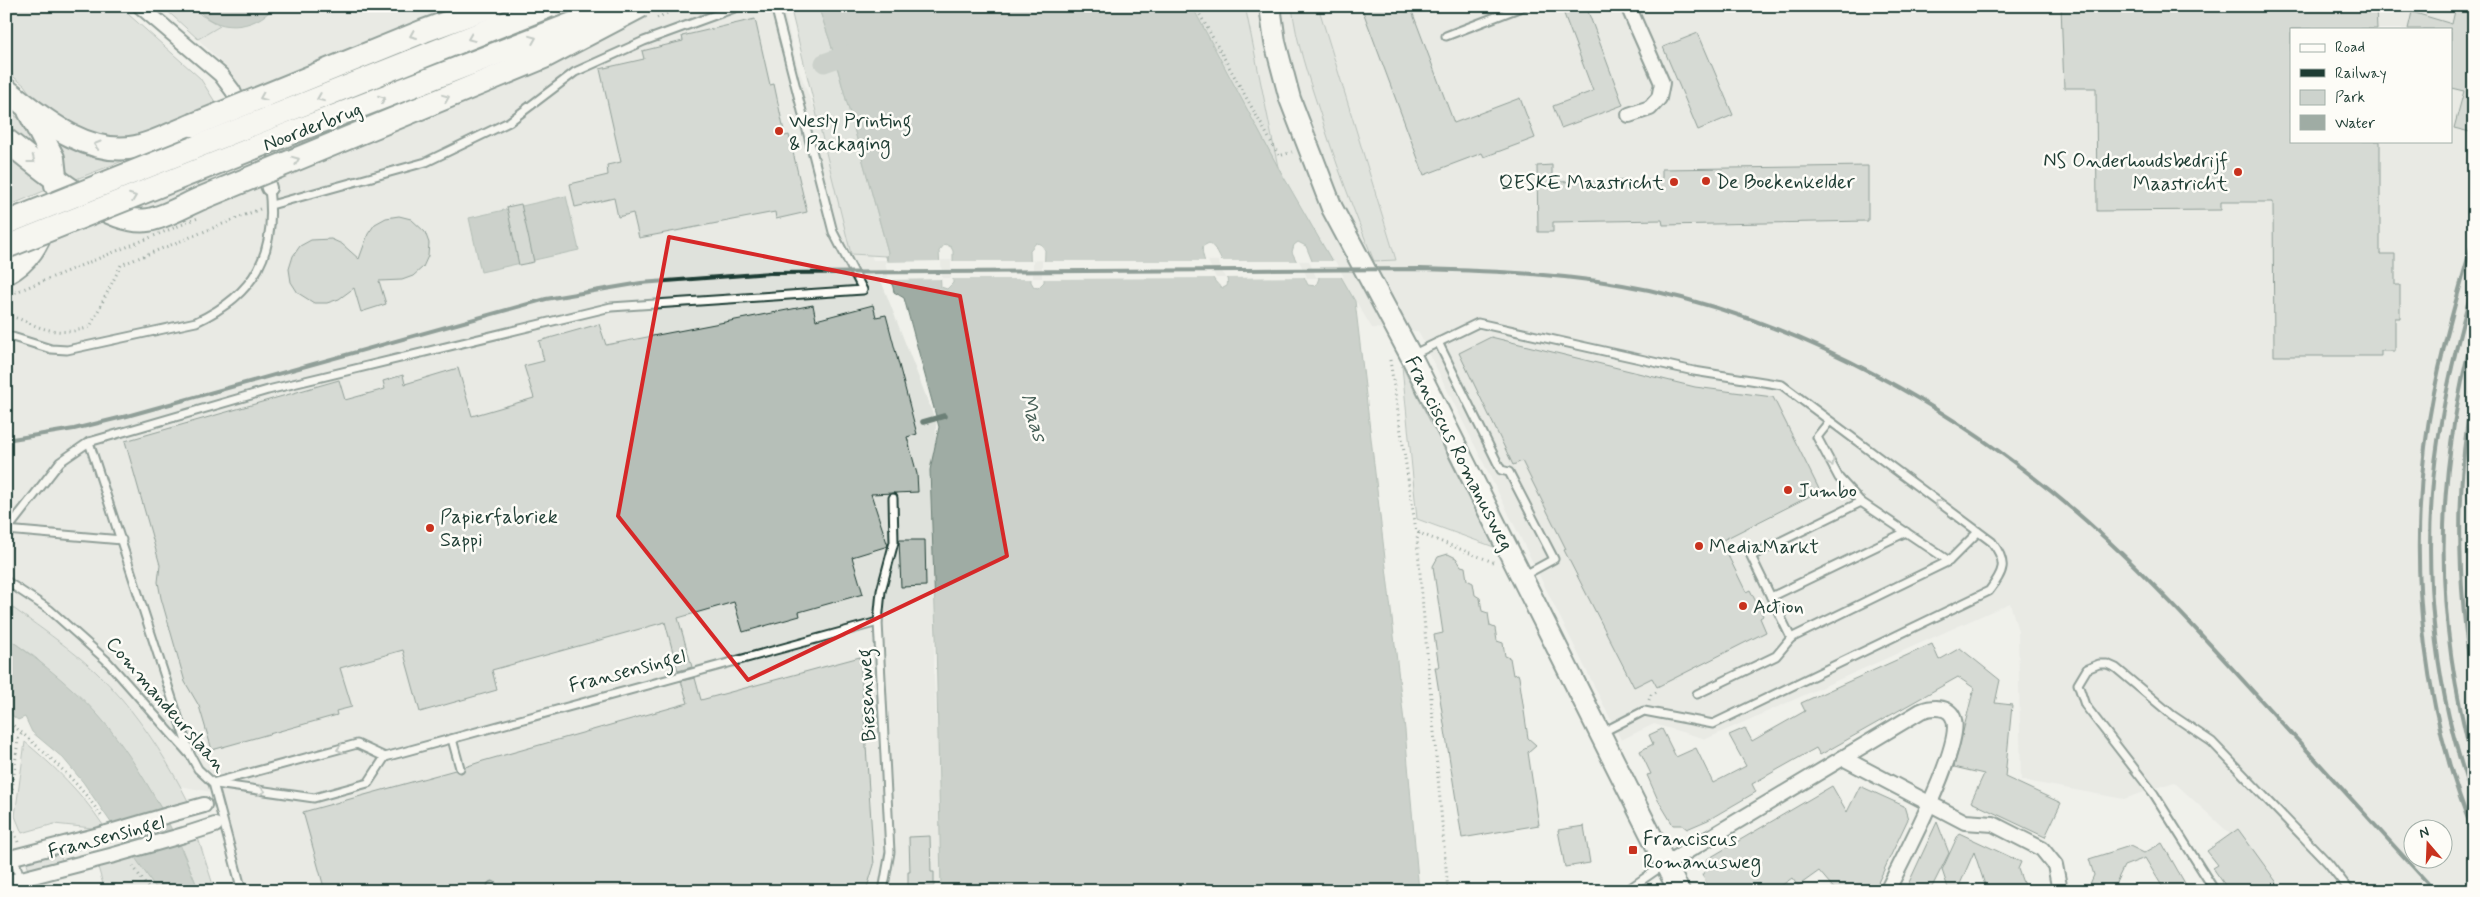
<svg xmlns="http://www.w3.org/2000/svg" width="2480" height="897" font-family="Mynerve,sans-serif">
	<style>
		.built { fill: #dfe2dc; fill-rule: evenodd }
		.green { fill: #cdd3cd; stroke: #768880 }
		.water { fill: #9faca4; stroke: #6c8077; fill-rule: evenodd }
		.pier { fill: #f0f1eb }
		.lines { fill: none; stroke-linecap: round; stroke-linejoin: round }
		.stream { stroke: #6c8077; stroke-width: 5.5 }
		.canal { stroke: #9faca4; stroke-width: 19 }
		.building { fill: #b6bfb8; stroke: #1f3d34 }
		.lane-casing { stroke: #1f3d34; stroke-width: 11 }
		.street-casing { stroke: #1f3d34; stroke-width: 18 }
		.secondary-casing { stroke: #1f3d34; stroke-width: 24 }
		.primary-casing { stroke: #1f3d34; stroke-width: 26 }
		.path { stroke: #1f3d34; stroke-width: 3; stroke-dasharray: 1 4; stroke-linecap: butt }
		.lane { stroke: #fdfcf7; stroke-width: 7 }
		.street { stroke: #fdfcf7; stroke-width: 14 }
		.secondary { stroke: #fdfcf7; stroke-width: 20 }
		.primary { stroke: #fdfcf7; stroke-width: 22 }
		.rail { stroke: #1f3d34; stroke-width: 4 }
		.street-bridge-casing { stroke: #1f3d34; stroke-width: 18; stroke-linecap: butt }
		.primary-bridge-casing { stroke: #1f3d34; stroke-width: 26; stroke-linecap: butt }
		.path-bridge { stroke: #1f3d34; stroke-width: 3; stroke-dasharray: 1 4; stroke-linecap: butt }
		.street-bridge { stroke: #fdfcf7; stroke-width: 14 }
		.primary-bridge { stroke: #fdfcf7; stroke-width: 22 }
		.oneway { stroke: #8e9c96 }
		.marked { fill: none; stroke: #d62828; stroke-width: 4; stroke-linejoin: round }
		.poi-dot { fill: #c8321e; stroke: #fdfcf7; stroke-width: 2 }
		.labels { text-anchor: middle; stroke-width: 5; stroke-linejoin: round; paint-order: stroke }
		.poi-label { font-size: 20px; fill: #1f3d34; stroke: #fdfcf7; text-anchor: start }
		.street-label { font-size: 20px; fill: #1f3d34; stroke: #fdfcf7 }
		.water-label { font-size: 21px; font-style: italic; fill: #455e56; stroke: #fdfcf7 }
	</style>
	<rect width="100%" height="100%" fill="#f0f1eb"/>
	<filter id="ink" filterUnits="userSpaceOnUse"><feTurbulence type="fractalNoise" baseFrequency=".02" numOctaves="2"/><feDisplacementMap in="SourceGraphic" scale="10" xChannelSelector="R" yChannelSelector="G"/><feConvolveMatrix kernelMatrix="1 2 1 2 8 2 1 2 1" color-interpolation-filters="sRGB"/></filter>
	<g filter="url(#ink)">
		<path class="built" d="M162,6H783L797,65L873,260L1332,261L1278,167L1238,6H2474V891H2284L2269,870L2174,782L2124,799L2021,780L2018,631L2010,603L1706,739L1654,724L1621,740L1418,331L1372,328L1342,278H880L936,422L934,679L947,884L942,891H238L211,792L180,786L149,734L121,697L71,650L6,603V209L196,134L244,98L233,74L198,39ZM2291,29H2451V141H2291ZM2412,830H2442V860H2412Z"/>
		<g class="green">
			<path d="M6,6H119L200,78L217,105L124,140L92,136L41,108L24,85L6,71Z"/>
			<path d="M162,6H193L201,15L220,26L198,39Z"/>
			<path d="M790,6H818L830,41L888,252V262L886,256L851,254Z"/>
			<path d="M1192,6H1245L1278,167L1196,17Z"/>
			<path d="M1292,6H1318L1396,260L1374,261C1354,212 1335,161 1319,110C1308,76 1296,42 1292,6Z"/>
			<path d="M6,109L25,123L46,159L6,133Z"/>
			<path d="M55,136L133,157L71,181L65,177Z"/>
			<path d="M6,149L51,188L6,207Z"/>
			<path d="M1402,366L1494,547L1417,519Z"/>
			<path d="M6,603C46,632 89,660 121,698C147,729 170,765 188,801L161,808L108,728L36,658L6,637Z"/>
			<path d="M6,727L13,732L6,789Z"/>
			<path d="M25,742C55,767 81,792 103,825L92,828L54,824L22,833L15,816Z"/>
			<path d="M198,838L215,891H199L180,844Z"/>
			<path d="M59,850L62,861L29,871L26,860Z"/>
			<path d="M136,857L158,891H105L98,867Z"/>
		</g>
		<g class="water">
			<path d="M195,6H275C254,31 215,34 195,6Z"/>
			<path d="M818,6H1192L1278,167L1355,301L1405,730L1419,891H939L941,887L936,637L930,470L939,427L904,298L894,292L886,256L887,260L888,252L830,41ZM1298,242L1306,246L1319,278L1316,286L1308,285L1292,252L1294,245ZM1036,243L1041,244L1045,250L1044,282L1038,288L1034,287L1031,282L1030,250ZM1209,243C1218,248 1230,276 1227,286L1223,288C1214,286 1199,254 1203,246ZM945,244L951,247L953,251V283L947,289L941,287L939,251Z"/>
			<path d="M566,196L579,250L481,272L469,218Z"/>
			<path d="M6,637C43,663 81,693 109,728C147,777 176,833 199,891H158L83,782L63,758L32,732L25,717L18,720L6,711Z"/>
		</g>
		<g class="pier">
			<path d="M941,261L942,279L889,280L885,262Z"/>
			<rect x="951" y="261" width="82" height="18"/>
			<path d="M1042,261H1208L1216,278L1042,279Z"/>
			<path d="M1218,261H1299L1307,277L1225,278Z"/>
			<path d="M1309,261H1335L1344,277H1316Z"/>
		</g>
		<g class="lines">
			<path class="stream" d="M923,422L944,416"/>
			<path class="canal" d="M824,63L858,51"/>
		</g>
		<g class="building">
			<path d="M1361,6H1410L1454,123L1520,98L1535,138L1484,157L1482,153L1424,175Z"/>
			<path d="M1561,6H1586L1623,105L1561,128L1553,106L1593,91Z"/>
			<path d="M2061,6H2376L2377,29H2291V141H2380V254H2395V285H2400V318H2395V351H2381V356H2274L2273,202H2221V210L2097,211L2096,88H2064Z"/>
			<path d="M2456,6H2474V133L2454,128L2464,91L2451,88V29H2408L2412,12L2452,24Z"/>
			<path d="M755,19L770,85L774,84L785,136L789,135L807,212L776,219L775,212L639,238L633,213L618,217L614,198L575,207L570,184L608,175L607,165L621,162L600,69L644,59L642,51L683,41L682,36Z"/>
			<path d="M1698,33L1733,115L1698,130L1663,47Z"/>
			<path d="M1552,165V182L1662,180V169L1868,166V221L1663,225L1662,220L1553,222V232H1538L1537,166Z"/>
			<path d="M521,204L534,262L519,265L507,207Z"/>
			<path d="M399,216L411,219L425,232L429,243L428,256L423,267L413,276L402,280L379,281L386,304L361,312L354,288L339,299L327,303H314L298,293L291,282L289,269L293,256L300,246L311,240L331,239L342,244L359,259L368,234L375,224L386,218Z"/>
			<path d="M813,305L816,320L873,305L876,317L886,315L917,434L907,437L917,474L918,492L871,494L888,546L852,557L863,594L799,612L800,616L743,632L734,602L678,618L692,667L678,671L665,622L492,670L497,690L420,712L403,650L340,668L352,707L336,711L337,715L212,750L199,706L185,682L161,598L158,582L160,565L125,441L339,380L345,400L385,389L383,381L403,375L405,384L458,368L472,416L534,398L524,366L544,361L539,341L599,324L606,345Z"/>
			<path d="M1491,337L1695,387L1773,397L1820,491L1721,541L1746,592L1750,590L1763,616L1760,618L1766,632L1657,687L1652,678L1634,687L1564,550L1566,549L1522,461L1513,465L1459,353Z"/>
			<path d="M899,540H925L926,586L901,587Z"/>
			<path d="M1448,554L1456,558L1461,566L1465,567L1467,580L1473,583L1475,595L1480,598L1482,611L1488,613L1490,626L1495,628L1497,641L1503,643L1505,656L1510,658L1513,675L1518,674L1519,677L1528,738L1536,745L1528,752L1539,825L1462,838L1435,667H1439L1434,635L1443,633L1433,566L1438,557Z"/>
			<path d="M1932,644L1939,660L1960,648L2000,680L1995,703L2012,705L2005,777L2061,803L2045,837L1971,802L1984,774L1954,767L1974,688L1958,677L1820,755L1816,748L1752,784L1756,792L1708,820L1687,829L1682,825H1673L1658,800L1647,775L1651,774L1640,751L1653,744L1649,735L1662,729L1676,757L1696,748L1713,783L1746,766L1729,735L1745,728L1752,741L1805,711L1801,703Z"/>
			<path d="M860,657L874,865L866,891H500L498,885L492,881L488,883L487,888L476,891H325L303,812L455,770L462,773L465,767L483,761L688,703L681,681L695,678L701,700Z"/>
			<path d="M1832,786L1847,812L1860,786L1904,806L1908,819L1874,891H1836L1819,871L1798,886L1792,878L1774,891H1711L1702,875L1707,868L1706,860Z"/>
			<path d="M1937,822L1949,853L1930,891H1905Z"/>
			<path d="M1584,826L1590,863L1565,867L1558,830Z"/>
			<path d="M2238,829L2283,891H2229L2213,868L2218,865L2207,851Z"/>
			<path d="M1959,833L2021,862L2018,869L2026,891H1987L1974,852L1957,891H1949L1942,870Z"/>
			<path d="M930,836L931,872H934V886L908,887V872H910L909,837Z"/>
			<path d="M2162,843L2186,885L2176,891H2165L2145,858L2124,866L2112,891H2087L2094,875L2089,859L2130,846L2144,853Z"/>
		</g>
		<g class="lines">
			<defs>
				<g id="lane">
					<path d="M1446,36L1524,6"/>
					<path d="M271,205L426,162L509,122L575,72L644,41L740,6"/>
					<path d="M6,335L51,349L67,350L196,322C256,294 277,253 269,188"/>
					<path d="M1438,342L1501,470L1509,472L1554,559L1523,576"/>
					<path d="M1412,355L1478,323L1694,371L1782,385L1992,542C2008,563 2004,571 1989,591L1713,724L1644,711L1601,733"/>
					<path d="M1829,422L1817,437L1839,478L1861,502L1949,561"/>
					<path d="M89,442L190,754"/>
					<path d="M1861,502L1751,556L1791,638L1949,561L1978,532"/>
					<path d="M6,530L122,540"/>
					<path d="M7,530L60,462L89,442L268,390L611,307L863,290L833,232L775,6"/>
					<path d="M6,581L50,610L106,660L191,756L198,769L213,783L242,891"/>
					<path d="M1771,597L1906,532"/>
					<path d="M1697,694L1776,656L1791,638"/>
					<path d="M452,739L460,768"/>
					<path d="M213,783L357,744L385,757L878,622"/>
					<path d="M216,784L314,798L368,783L385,757"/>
					<path d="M14,857L23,891"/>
					<path d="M492,886L494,891"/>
					<path d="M883,891L890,852L878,622L881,591L894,542L893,498"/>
					<path d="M1626,891L1665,864"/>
					<path d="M2215,891L2154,794L2085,705L2078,684L2087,669L2099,664H2107L2116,668L2172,715L2212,742L2328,863L2350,891"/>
				</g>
				<g id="street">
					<path d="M140,6L221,75L233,91L243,112"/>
					<path d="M1628,6L1662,83L1659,98L1650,108L1629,115"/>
					<path d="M255,141L269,188"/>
					<path d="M1843,758L1965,822L1993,824L2042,849L2055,865L2060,891"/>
					<path d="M175,813L204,805"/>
					<path d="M184,835L215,825"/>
					<path d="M6,859L107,833"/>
					<path d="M1666,864L1921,711C1932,707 1950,705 1954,720C1962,747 1902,862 1887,891"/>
					<path d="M6,883L114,855"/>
				</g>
				<path id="secondary" d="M1270,6L1275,42L1290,99L1332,208L1411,356L1679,891"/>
				<g id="primary">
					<path d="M6,90C42,118 86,157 136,147C155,143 175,132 193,125"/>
					<path d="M29,111L53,158L56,185"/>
					<path d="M6,140C38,165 108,227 148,220C166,217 185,205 202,198"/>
					<path d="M6,273C28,262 38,243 46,221"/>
				</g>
			</defs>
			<use href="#lane" class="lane-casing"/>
			<use href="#street" class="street-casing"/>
			<use href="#secondary" class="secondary-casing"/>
			<use href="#primary" class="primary-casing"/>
			<g class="path">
				<path d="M1195,6L1279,156L1292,152"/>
				<path d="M6,316C18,317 26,322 36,326C54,333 72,333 90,327L121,265L260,209"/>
				<path d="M1390,360L1416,530L1419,533L1493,562"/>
				<path d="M1419,533L1417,539L1448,891"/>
				<path d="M1649,700L1651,695L1659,691"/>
				<path d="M6,719C41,750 78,779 103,819"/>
				<path d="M18,842L9,817L18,739L22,733"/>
				<path d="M133,866L150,891"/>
			</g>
			<use href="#lane" class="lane"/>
			<use href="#street" class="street"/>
			<use href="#secondary" class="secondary"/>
			<use href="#primary" class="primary"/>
			<g class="rail">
				<path d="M2474,237C2454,306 2434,376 2425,447C2409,577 2424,713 2474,834"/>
				<path d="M2474,282C2459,334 2446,387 2438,441C2420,560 2433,689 2474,802"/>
				<path d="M2474,330C2434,482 2433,615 2474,766"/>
				<path d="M2474,384C2454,486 2457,589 2474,690"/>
				<path d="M6,440L74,429L127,416L546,299L641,283L770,273L1420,269C1497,271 1573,274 1649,290C1805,324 1955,408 2076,512C2142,569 2200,633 2259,698C2318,762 2376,826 2435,891"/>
			</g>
			<defs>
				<g id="street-bridge">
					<path d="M107,833L175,813"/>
					<path d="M114,855L184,835"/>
				</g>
				<g id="primary-bridge">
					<path d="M193,125L424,31L492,6"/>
					<path d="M202,198L544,57L641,6"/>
					<path d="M6,223L549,6"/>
					<path d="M6,247L291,133L619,6"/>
				</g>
			</defs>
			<use href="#street-bridge" class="street-bridge-casing"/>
			<use href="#primary-bridge" class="primary-bridge-casing"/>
			<g class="path-bridge">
				<path d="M657,18L682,6"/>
				<path d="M6,296L198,218"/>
			</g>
			<use href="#street-bridge" class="street-bridge"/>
			<use href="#primary-bridge" class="primary-bridge"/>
		</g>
		<defs><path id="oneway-chevron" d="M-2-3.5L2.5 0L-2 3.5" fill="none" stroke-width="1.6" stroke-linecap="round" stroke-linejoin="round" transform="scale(1.25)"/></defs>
		<g class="oneway">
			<use href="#oneway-chevron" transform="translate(413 35) rotate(157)"/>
			<use href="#oneway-chevron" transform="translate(471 38) rotate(158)"/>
			<use href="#oneway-chevron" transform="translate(533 39) rotate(-22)"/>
			<use href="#oneway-chevron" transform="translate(263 97) rotate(158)"/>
			<use href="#oneway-chevron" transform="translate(320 98) rotate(158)"/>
			<use href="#oneway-chevron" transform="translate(446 98) rotate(-22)"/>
			<use href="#oneway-chevron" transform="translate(382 99) rotate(-21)"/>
			<use href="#oneway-chevron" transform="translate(97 145) rotate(-164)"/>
			<use href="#oneway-chevron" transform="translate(32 160) rotate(38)"/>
			<use href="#oneway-chevron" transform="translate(296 160) rotate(-22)"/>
			<use href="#oneway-chevron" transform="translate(133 197) rotate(-21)"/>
			<use href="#oneway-chevron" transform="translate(1831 463) rotate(61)"/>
			<use href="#oneway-chevron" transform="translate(1938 503) rotate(-144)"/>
			<use href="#oneway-chevron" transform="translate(340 749) rotate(165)"/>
			<use href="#oneway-chevron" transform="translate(262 791) rotate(9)"/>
		</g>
	</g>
	<path d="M0 0H2480V897H0ZM669,237L960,296L1007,556L748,680L618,516Z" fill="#f0f1eb" fill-opacity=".55" fill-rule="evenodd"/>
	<path class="marked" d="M669,237L960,296L1007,556L748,680L618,516Z"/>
	<g class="poi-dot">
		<circle cx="779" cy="131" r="5"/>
		<circle cx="2238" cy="172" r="5"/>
		<circle cx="1706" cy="181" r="5"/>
		<circle cx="1674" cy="182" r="5"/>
		<circle cx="1788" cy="490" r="5"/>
		<circle cx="430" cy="528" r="5"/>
		<circle cx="1699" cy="546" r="5"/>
		<circle cx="1743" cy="606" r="5"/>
		<rect x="1628" y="845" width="10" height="10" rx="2.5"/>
	</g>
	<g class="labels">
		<g class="poi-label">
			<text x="789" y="127">Wesly Printing<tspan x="789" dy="23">&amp; Packaging</tspan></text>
			<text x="2228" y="167" text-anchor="end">NS Onderhoudsbedrijf<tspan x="2228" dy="23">Maastricht</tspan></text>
			<text x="1716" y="188">De Boekenkelder</text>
			<text x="1664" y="189" text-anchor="end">QESKE Maastricht</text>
			<text x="1798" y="497">Jumbo</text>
			<text x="440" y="523">Papierfabriek<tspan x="440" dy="23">Sappi</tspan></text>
			<text x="1709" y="553">MediaMarkt</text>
			<text x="1753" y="613">Action</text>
			<text x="1643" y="845">Franciscus<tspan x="1643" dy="23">Romanusweg</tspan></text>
		</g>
		<g class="street-label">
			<text transform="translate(312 126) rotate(-21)" y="7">Noorderbrug</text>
			<text transform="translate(1460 453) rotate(63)" y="7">Franciscus Romanusweg</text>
			<text transform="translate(627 670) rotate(-15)" y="7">Fransensingel</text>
			<text transform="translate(866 695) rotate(-93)" y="7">Biesenweg</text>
			<text transform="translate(167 704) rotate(49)" y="7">Commandeurslaan</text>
			<text transform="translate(106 836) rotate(-15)" y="7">Fransensingel</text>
		</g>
		<g class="water-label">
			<text transform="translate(1034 417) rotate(73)" y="7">Maas</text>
		</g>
	</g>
	<rect width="2480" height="897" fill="none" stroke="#fdfcf7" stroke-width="25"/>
	<rect x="12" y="12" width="2455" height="872" fill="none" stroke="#1f3d34" stroke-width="2" filter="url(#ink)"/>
	<rect x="2290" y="28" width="162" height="115" fill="#fdfcf7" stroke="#a4b0a9"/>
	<rect x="2300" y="44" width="25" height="8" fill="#fdfcf7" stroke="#a4b0a9"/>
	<text x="2335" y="52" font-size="15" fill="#1f3d34">Road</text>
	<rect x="2300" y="69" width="25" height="8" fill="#1f3d34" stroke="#a4b0a9"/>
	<text x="2335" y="78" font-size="15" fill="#1f3d34">Railway</text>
	<rect x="2300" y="90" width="25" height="15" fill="#cdd3cd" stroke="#a4b0a9"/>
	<text x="2335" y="102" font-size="15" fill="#1f3d34">Park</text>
	<rect x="2300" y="115" width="25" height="15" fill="#9faca4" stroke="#a4b0a9"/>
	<text x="2335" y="128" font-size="15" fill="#1f3d34">Water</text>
	<g transform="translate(2428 844) rotate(341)"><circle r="24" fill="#fdfcf7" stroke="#a4b0a9"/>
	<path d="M0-4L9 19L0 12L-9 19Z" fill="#c8321e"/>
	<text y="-8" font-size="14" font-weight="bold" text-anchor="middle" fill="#1f3d34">N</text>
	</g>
</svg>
